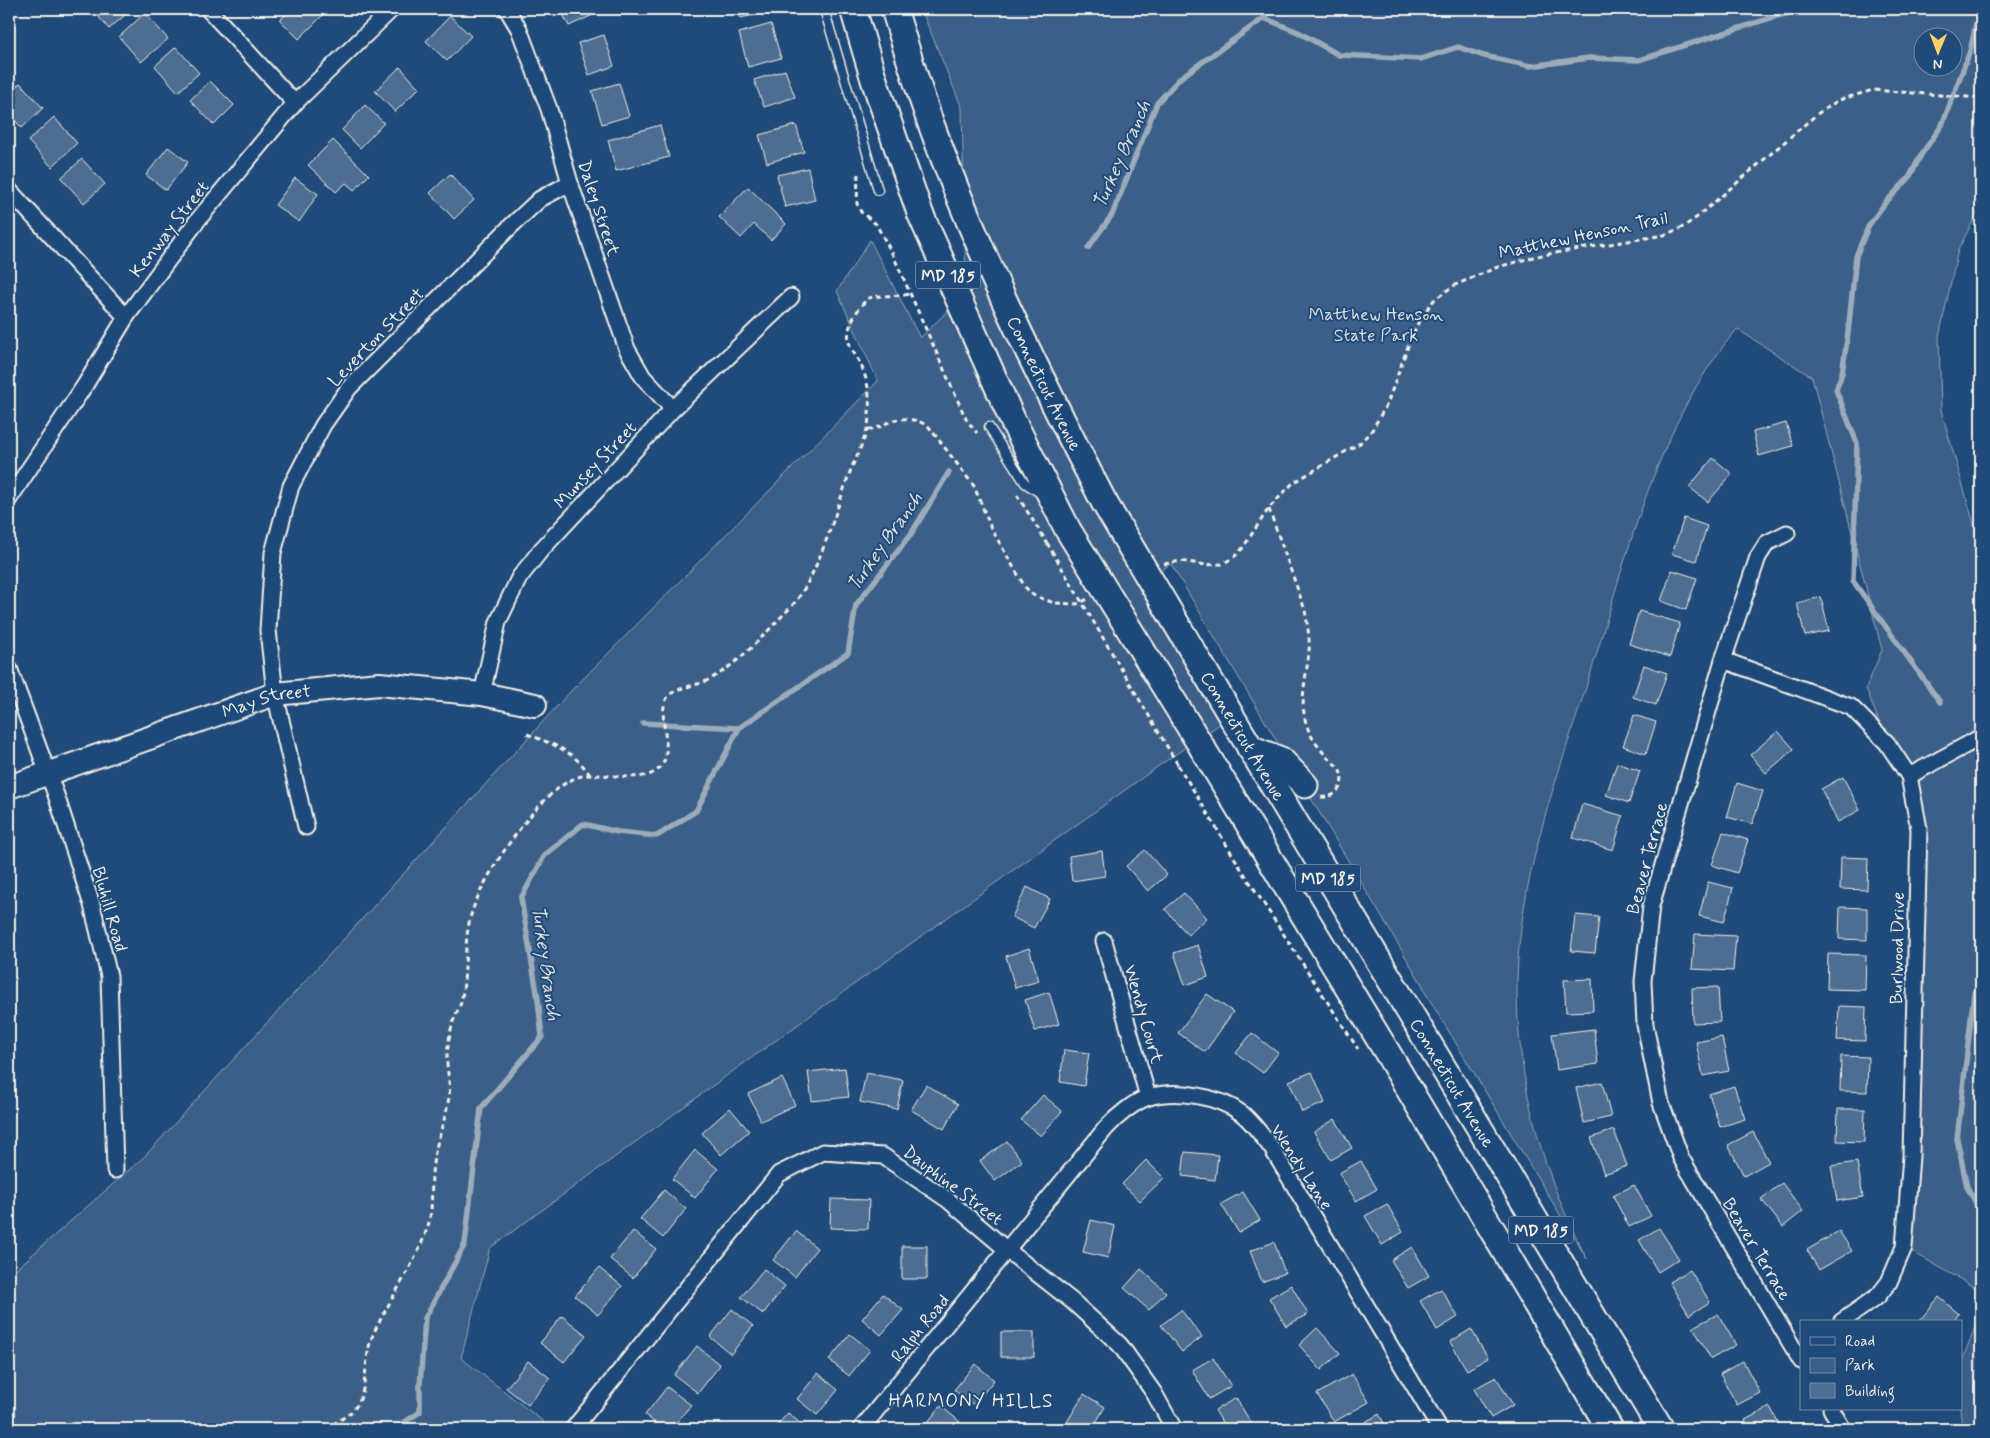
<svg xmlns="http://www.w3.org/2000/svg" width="1990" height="1438" font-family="Mynerve,sans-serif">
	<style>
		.green { fill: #3a5f88; stroke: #97a8b8; fill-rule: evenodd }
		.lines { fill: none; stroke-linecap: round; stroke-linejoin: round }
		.stream { stroke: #9cacbb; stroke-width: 5.5 }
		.building { fill: #4d6e92; stroke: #f4f1e8 }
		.lane-casing { stroke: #f4f1e8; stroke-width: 11 }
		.street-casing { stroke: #f4f1e8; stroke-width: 19 }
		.secondary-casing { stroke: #f4f1e8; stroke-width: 26 }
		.primary-casing { stroke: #f4f1e8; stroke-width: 29 }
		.path { stroke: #f4f1e8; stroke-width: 3; stroke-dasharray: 5 4; stroke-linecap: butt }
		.lane { stroke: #1f4a7a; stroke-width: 8 }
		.street { stroke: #1f4a7a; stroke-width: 15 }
		.secondary { stroke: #1f4a7a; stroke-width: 22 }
		.primary { stroke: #1f4a7a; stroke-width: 25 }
		.primary-bridge-casing { stroke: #f4f1e8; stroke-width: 29; stroke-linecap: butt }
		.path-bridge { stroke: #f4f1e8; stroke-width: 3; stroke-dasharray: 5 4; stroke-linecap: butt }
		.primary-bridge { stroke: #1f4a7a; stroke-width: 25 }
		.labels { text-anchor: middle; stroke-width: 4; stroke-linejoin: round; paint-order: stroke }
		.shield { fill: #1f4a7a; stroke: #b4bfc7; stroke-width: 1 }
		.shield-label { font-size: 16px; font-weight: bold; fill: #f4f1e8 }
		.street-label { font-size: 18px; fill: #f4f1e8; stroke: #1f4a7a }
		.park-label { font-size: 18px; fill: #e1e2de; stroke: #1f4a7a }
		.water-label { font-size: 19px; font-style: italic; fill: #dee0dd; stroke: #1f4a7a }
		.neighbourhood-label { font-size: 19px; letter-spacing: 1px; fill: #f4f1e8; stroke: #1f4a7a }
	</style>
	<rect width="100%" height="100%" fill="#1f4a7a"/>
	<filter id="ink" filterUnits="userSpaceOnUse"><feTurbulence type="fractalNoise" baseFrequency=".02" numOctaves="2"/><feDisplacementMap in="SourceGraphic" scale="10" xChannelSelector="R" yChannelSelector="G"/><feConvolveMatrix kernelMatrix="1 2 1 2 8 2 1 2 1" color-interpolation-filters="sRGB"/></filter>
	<g filter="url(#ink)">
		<g class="green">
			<path d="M921,9H1981V206L1958,250L1939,337L1941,410L1981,548V1291L1904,1247L1919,829L1909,776L1887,743L1866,688L1882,650L1812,377L1737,329C1657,423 1627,556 1591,672C1557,779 1515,885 1517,998C1519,1090 1544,1177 1587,1259L1423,989V986L1171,564L1137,585L1220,724L1167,760L729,1074L490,1248L461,1358L544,1422L538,1429H9V1275L145,1156L570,692L878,381L837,291L870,240L920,338L966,293L962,108ZM1922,38H1952V68H1922Z"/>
			<path d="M1981,1312V1429H1962L1960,1409L1961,1363Z"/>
		</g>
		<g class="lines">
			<g class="stream">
				<path d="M1965,9L1978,15L1981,13"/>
				<path d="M1088,248L1112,215L1157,103L1180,78L1264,18L1298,32L1339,55L1421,59L1458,47L1484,56L1531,66L1589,58L1639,60L1777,16L1804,9"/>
				<path d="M1940,702L1853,581L1857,443L1836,390L1842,373L1848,333L1856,256L1869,225L1885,203L1909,178L1921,155L1942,125L1970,51L1978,15"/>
				<path d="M643,723L739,728"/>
				<path d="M1981,988L1974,993L1957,1139L1967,1187L1981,1212"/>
				<path d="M394,1429L420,1412V1385L425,1318L465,1244L481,1108L542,1037L538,999L521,898L545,855L583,824L618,832L657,836L696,811L739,728L848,653L856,605L911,534L949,472"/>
			</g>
		</g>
		<g class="building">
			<path d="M92,9H132L109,29Z"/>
			<path d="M291,9H329L299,39L280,20Z"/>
			<path d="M560,9H590L593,15L569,26Z"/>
			<path d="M738,9H775V11L740,18Z"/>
			<path d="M145,13L168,39L141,62L119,37Z"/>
			<path d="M450,16L471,36L447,61L426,41Z"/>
			<path d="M771,24L781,58L748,67L739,33Z"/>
			<path d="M604,35L614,66L589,75L578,43Z"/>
			<path d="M176,47L199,73L178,92L155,66Z"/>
			<path d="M400,67L419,88L395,112L375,91Z"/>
			<path d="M785,70L795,97L764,107L754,80Z"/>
			<path d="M210,81L234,105L214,125L190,100Z"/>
			<path d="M20,83L43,108L22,128L9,114V93Z"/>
			<path d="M619,83L629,116L602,124L592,91Z"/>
			<path d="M365,105L384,123L360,148L342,130Z"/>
			<path d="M54,117L77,143L52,167L28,141Z"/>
			<path d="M660,125L669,157L616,171L608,140Z"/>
			<path d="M796,125L804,152L767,163L759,135Z"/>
			<path d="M333,140L369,175L354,190L346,183L336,192L308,165Z"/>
			<path d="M168,147L188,162L166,190L146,175Z"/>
			<path d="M82,159L105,184L84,203L61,178Z"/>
			<path d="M808,168L815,200L785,207L777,175Z"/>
			<path d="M450,174L474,200L454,219L430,193Z"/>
			<path d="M295,178L318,194L299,222L275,205Z"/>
			<path d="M748,187L786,224L771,240L754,224L741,238L719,217Z"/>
			<path d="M1980,329L1981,330V370H1977Z"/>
			<path d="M1786,423L1793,446L1759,456L1753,432Z"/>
			<path d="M1713,458L1732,474L1708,502L1689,487Z"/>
			<path d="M1684,518L1707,526L1696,561L1672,554Z"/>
			<path d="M1672,570L1697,578L1686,610L1661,601Z"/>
			<path d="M1821,597L1829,631L1805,636L1797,603Z"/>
			<path d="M1639,611L1680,623L1670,657L1629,644Z"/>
			<path d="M1644,665L1667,673L1656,705L1633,697Z"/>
			<path d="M1634,715L1656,722L1646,754L1623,746Z"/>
			<path d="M1778,731L1794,749L1766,773L1750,755Z"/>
			<path d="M1617,763L1640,771L1629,803L1606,795Z"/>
			<path d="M1843,777L1860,810L1838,822L1821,789Z"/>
			<path d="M1737,783L1763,791L1752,824L1727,817Z"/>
			<path d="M1582,804L1623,816L1613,850L1573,838Z"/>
			<path d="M1723,832L1748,840L1737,873L1712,865Z"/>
			<path d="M1145,850L1167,875L1148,891L1126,866Z"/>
			<path d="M1102,851L1105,876L1072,881L1069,856Z"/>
			<path d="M1841,857L1868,858L1867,890L1840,889Z"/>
			<path d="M1708,882L1733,888L1724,922L1699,916Z"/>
			<path d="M1027,887L1050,899L1034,928L1012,917Z"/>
			<path d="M1184,893L1207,918L1188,935L1165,909Z"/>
			<path d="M1840,907L1867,908V940L1839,939Z"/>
			<path d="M1575,915L1599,917L1595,953L1571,951Z"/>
			<path d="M1695,934L1736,936L1733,971L1692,969Z"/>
			<path d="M1198,945L1208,977L1185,985L1174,953Z"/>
			<path d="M1029,948L1039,981L1015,988L1006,956Z"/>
			<path d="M1828,954L1866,955L1865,990L1827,989Z"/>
			<path d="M1592,979L1593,1011L1566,1012L1564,980Z"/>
			<path d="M1718,987L1720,1022L1693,1023L1692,988Z"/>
			<path d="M1049,992L1059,1024L1035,1031L1025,1000Z"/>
			<path d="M1207,994L1233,1012L1205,1052L1178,1033Z"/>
			<path d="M1839,1006L1866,1007L1865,1041L1837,1040Z"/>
			<path d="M1594,1029L1598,1064L1557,1070L1552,1034Z"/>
			<path d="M1252,1033L1278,1053L1263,1073L1236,1053Z"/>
			<path d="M1722,1037L1729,1071L1703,1076L1696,1042Z"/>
			<path d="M1064,1050L1089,1053L1084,1086L1060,1082Z"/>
			<path d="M1841,1056L1868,1057L1867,1092L1840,1091Z"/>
			<path d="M845,1068L849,1097L812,1101L808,1072Z"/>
			<path d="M1312,1072L1325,1103L1302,1112L1289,1081Z"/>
			<path d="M866,1073L903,1080L897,1109L860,1102Z"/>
			<path d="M782,1078L795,1105L761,1121L748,1094Z"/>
			<path d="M1602,1082L1611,1117L1584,1123L1576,1088Z"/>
			<path d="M926,1085L958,1104L944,1129L911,1110Z"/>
			<path d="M1734,1086L1745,1119L1720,1127L1709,1094Z"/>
			<path d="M1043,1095L1062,1111L1041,1136L1021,1120Z"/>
			<path d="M730,1108L749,1131L721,1155L702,1133Z"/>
			<path d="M1838,1109H1865L1864,1142L1837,1141Z"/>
			<path d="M1335,1119L1352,1148L1331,1160L1314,1132Z"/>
			<path d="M1614,1130L1627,1166L1604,1174L1591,1138Z"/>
			<path d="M1753,1132L1769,1162L1744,1176L1728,1145Z"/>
			<path d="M1007,1141L1022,1161L995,1181L980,1161Z"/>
			<path d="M695,1150L718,1169L695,1198L672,1179Z"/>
			<path d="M1185,1152L1218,1155L1215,1180L1182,1176Z"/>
			<path d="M1146,1160L1164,1178L1140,1201L1122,1184Z"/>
			<path d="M1361,1161L1377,1189L1356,1201L1339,1173Z"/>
			<path d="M1857,1162L1863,1197L1837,1201L1831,1166Z"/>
			<path d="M1782,1183L1803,1211L1783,1227L1761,1199Z"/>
			<path d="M1634,1185L1651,1216L1629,1227L1613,1196Z"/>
			<path d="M664,1190L686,1209L663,1238L640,1219Z"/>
			<path d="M1243,1192L1260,1220L1239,1233L1221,1204Z"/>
			<path d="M831,1199L869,1200L868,1229L830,1228Z"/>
			<path d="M1387,1204L1403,1232L1382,1245L1365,1216Z"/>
			<path d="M1091,1220L1115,1226L1108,1258L1083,1252Z"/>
			<path d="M1659,1228L1679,1259L1658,1272L1639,1240Z"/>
			<path d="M633,1231L656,1249L633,1278L610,1259Z"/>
			<path d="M796,1231L817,1248L795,1277L773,1260Z"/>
			<path d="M1839,1231L1852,1251L1819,1270L1807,1250Z"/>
			<path d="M1274,1242L1285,1273L1262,1282L1250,1251Z"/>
			<rect x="902" y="1246" width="25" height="33"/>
			<path d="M1412,1247L1429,1276L1408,1288L1391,1260Z"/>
			<path d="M599,1268L622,1286L598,1315L575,1296Z"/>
			<path d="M764,1269L785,1286L763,1314L741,1297Z"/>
			<path d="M1141,1269L1166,1292L1149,1310L1124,1288Z"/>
			<path d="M1690,1270L1710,1302L1689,1315L1669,1282Z"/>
			<path d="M1291,1285L1308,1314L1286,1326L1269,1298Z"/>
			<path d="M1441,1289L1458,1317L1437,1330L1420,1301Z"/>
			<path d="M883,1294L903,1310L881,1335L862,1319Z"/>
			<path d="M1939,1297L1959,1314L1952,1322H1920L1919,1321Z"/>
			<path d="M732,1309L753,1326L731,1354L710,1337Z"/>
			<path d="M1181,1310L1202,1337L1182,1352L1161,1325Z"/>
			<path d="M1718,1314L1736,1345L1711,1359L1693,1327Z"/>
			<path d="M562,1316L586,1335L564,1362L540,1343Z"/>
			<path d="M1317,1328L1340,1353L1321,1370L1299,1345Z"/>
			<path d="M1471,1329L1488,1358L1467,1370L1450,1342Z"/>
			<rect x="1001" y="1332" width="33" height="25"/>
			<path d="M850,1334L870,1350L849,1376L829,1360Z"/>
			<path d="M697,1346L720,1365L698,1393L674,1375Z"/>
			<path d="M1213,1358L1231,1386L1209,1399L1192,1370Z"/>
			<path d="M528,1361L550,1378L528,1405L506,1388Z"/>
			<path d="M1743,1361L1760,1393L1737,1405L1720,1374Z"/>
			<path d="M975,1364L994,1380L974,1405L954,1390Z"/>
			<path d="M818,1373L838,1390L817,1415L797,1399Z"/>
			<path d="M1352,1374L1369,1402L1334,1422L1317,1394Z"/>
			<path d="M1496,1377L1513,1405L1491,1418L1474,1389Z"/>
			<path d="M667,1387L691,1405L671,1429H663L645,1415Z"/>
			<path d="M1084,1394L1105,1407L1092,1429H1079L1067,1422Z"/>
			<path d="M1236,1398L1253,1426L1248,1429H1226L1215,1410Z"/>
			<path d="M941,1406L960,1422L954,1429H922Z"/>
			<path d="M1770,1407L1782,1429H1750L1745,1420Z"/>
			<path d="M788,1413L806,1428L805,1429H774Z"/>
			<path d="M1379,1414L1387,1429H1358L1357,1427Z"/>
		</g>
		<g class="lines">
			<defs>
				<g id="lane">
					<path d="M824,9L878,190"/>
					<path d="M989,427L1025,483L1041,494"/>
				</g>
				<g id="street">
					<path d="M208,9L295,103"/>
					<path d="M507,9L519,29L549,109L570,183L627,349L643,377L673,409"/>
					<path d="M9,190L126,317"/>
					<path d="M9,499L85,385L126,317L197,221L295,103L392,9"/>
					<path d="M1787,533L1767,543L1758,557L1723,660L1651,906L1643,981L1645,1025L1661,1103L1681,1158L1801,1361"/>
					<path d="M1723,660L1851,707L1887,743L1909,776L1919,829L1911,1156L1904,1247L1889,1282L1878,1296L1841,1322"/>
					<path d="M9,668L56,795L92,905L109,976L115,1170"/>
					<path d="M482,694L498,622L519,578L541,550L673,409L791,297"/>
					<path d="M1909,776L1981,737"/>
					<path d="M306,827L275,694L268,630L273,553L291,486L323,425L349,388L511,226L540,199L570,183"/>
					<path d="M1104,941L1148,1097"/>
					<path d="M1831,1409L1843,1429"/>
					<path d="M573,1429L779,1174L823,1152L883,1156L948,1200L1007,1250L1072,1301L1120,1345L1154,1393L1174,1429"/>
					<path d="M861,1429L1106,1128C1116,1117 1135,1101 1149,1097C1176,1089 1218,1096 1241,1113C1252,1121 1262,1136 1271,1147L1440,1429"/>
				</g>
				<g id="secondary">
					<path id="s1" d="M9,787L275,694L379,684L482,694L535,705"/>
				</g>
				<g id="primary">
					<path d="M853,9L874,80L920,213L1013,421L1068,530"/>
					<path id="s2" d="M894,9C906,47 917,86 931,124C978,254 1041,380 1104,502"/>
					<path id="s3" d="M1236,724L1661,1429"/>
					<path d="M1250,748L1281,760L1305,785"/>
					<path d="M1203,749L1387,1052L1610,1429"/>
				</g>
			</defs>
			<use href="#lane" class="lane-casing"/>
			<use href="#street" class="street-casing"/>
			<use href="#secondary" class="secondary-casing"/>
			<use href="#primary" class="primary-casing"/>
			<g class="path">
				<path d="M858,174L857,204L861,212L876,224L893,255L966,419L977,433"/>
				<path d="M868,429C879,430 884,423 894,420C907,417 919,420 929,427L974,486L991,528L1025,587L1033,595L1054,603L1077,604L1088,599"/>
				<path d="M1017,495L1047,543"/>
				<path d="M1269,509L1305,610C1307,623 1310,637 1309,651C1307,675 1299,699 1306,723C1310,737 1319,748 1328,758C1332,762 1337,765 1339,769C1347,783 1337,799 1321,797"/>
				<path d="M1164,564L1181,561L1206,565L1222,564L1233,558L1242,549L1269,508L1293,483L1360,443L1372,430L1387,404L1411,338L1421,317L1434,300L1453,286L1495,268L1537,256L1664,235L1683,227L1696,218L1817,114L1839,100L1873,90L1981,98"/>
				<path d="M527,734C554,745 573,750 590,775"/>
				<path d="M1178,765L1240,867L1358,1049"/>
				<path d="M325,1429C334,1423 345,1418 353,1410C369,1394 363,1359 372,1337C389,1299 415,1266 428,1226C434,1206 430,1185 433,1164C436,1141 446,1120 449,1097C451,1083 446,1069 447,1056C448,1045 450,1032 453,1022C455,1015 459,1009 461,1002C468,971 462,936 474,906C487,871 543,784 582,776C601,772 634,781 651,774C682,760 654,721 667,698C673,687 699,686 710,679C738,664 761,638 783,615C789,609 796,602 801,594C822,561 836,510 850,472C857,453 869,435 869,414C870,400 869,386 864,373C861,363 856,357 851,348C843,331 855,312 867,299C880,293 895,298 909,294"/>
			</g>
			<use href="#lane" class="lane"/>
			<use href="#street" class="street"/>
			<use href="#secondary" class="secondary"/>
			<use href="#primary" class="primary"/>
			<defs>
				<g id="primary-bridge">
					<path d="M1104,502L1236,724"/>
					<path d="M1068,530L1203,749"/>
				</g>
			</defs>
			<use href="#primary-bridge" class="primary-bridge-casing"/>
			<path class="path-bridge" d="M1047,543L1178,765"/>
			<use href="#primary-bridge" class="primary-bridge"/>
		</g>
	</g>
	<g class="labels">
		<g class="shield">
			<rect x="915.5" y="261.5" width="65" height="27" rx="4"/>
			<rect x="1295.5" y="864.5" width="65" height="27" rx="4"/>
			<rect x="1508.5" y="1216.5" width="65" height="27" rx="4"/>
		</g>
		<g class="shield-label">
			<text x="948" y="281">MD 185</text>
			<text x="1328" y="884">MD 185</text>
			<text x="1541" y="1236">MD 185</text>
		</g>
		<g class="street-label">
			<text transform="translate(599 208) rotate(72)" y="6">Daley Street</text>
			<text transform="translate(169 229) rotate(-52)" y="6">Kenway Street</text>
			<text transform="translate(1583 235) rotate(-12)" y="6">Matthew Henson Trail</text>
			<text transform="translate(376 337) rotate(-46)" y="6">Leverton Street</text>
			<text dy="6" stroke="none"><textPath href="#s2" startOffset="404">Connecticut Avenue</textPath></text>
			<text transform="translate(595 465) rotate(-47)" y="6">Munsey Street</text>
			<text dy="6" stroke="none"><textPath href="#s1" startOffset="272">May Street</textPath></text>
			<text transform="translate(1243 736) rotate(59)" y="6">Connecticut Avenue</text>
			<text transform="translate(1647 858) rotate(-75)" y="6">Beaver Terrace</text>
			<text transform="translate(110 909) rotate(74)" y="6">Bluhill Road</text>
			<text transform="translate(1897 948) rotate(-89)" y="6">Burlwood Drive</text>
			<text transform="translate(1144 1014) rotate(74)" y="6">Wendy Court</text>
			<text dy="6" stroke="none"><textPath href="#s3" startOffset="419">Connecticut Avenue</textPath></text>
			<text transform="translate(1302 1167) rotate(57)" y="6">Wendy Lane</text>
			<text transform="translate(953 1185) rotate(37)" y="6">Dauphine Street</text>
			<text transform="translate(1757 1249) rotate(59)" y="6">Beaver Terrace</text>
			<text transform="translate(920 1328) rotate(-51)" y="6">Ralph Road</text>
		</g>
		<g class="park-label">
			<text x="1376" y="320">Matthew Henson<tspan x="1376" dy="21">State Park</tspan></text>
		</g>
		<g class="water-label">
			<text transform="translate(1121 154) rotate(-66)" y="7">Turkey Branch</text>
			<text transform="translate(884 541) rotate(-55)" y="7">Turkey Branch</text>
			<text transform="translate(547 963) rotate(82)" y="7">Turkey Branch</text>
		</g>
		<g class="neighbourhood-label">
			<text x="971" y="1407">HARMONY HILLS</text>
		</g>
	</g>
	<rect width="1990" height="1438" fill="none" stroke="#1f4a7a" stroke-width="30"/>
	<rect x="15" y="15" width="1960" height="1408" fill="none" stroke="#f4f1e8" stroke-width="2" filter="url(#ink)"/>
	<rect x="1800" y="1320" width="162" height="90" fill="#1f4a7a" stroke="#748da6"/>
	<rect x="1810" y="1337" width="25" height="8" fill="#1f4a7a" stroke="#748da6"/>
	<text x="1845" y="1346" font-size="15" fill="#f4f1e8">Road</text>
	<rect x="1810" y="1358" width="25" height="15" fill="#3a5f88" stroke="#748da6"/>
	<text x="1845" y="1370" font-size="15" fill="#f4f1e8">Park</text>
	<rect x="1810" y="1383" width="25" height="15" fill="#4d6e92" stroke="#748da6"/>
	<text x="1845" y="1396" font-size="15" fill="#f4f1e8">Building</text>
	<g transform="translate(1938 52) rotate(181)"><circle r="24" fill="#1f4a7a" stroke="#748da6"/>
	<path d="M0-4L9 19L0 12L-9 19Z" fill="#ffd166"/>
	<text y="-8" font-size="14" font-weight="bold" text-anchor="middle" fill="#f4f1e8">N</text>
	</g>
</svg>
